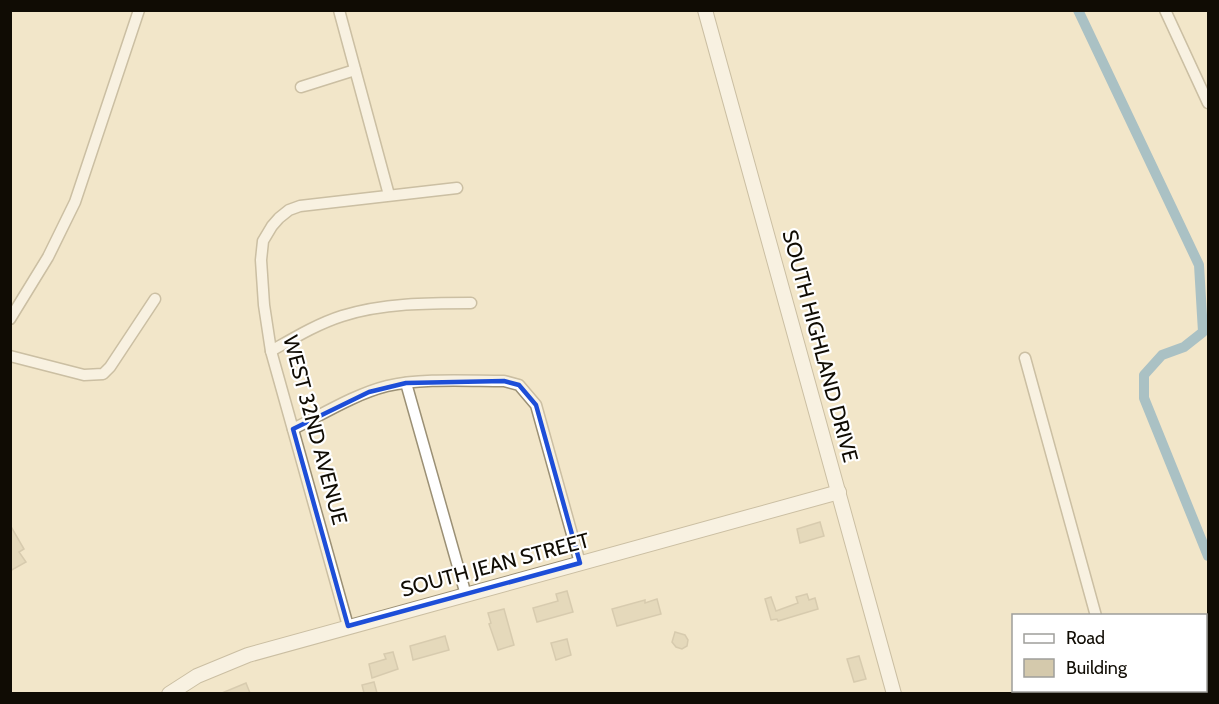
<svg xmlns="http://www.w3.org/2000/svg" width="1219" height="704" font-family="Cabin,sans-serif">
	<style>
		.lines { fill: none; stroke-linecap: round; stroke-linejoin: round }
		.canal { stroke: #5395be; stroke-width: 10 }
		.building { fill: #d4c9ac; stroke: #b7ab8f; stroke-width: 1.5 }
		.minor-casing { stroke: #9b9075; stroke-width: 13 }
		.tertiary-casing { stroke: #9b9075; stroke-width: 16 }
		.minor { stroke: #fff; stroke-width: 10 }
		.tertiary { stroke: #fff; stroke-width: 14 }
		.marked { fill: none; stroke: #1d4ed8; stroke-width: 4.5; stroke-linejoin: round }
		.labels { text-anchor: middle; stroke-width: 4.5; stroke-linejoin: round; paint-order: stroke }
		.street-label { font-size: 21px; fill: #100c04; stroke: #fff }
	</style>
	<rect width="100%" height="100%" fill="#f2e6c9"/>
	<g class="lines">
		<path class="canal" d="M1078,10L1199,265L1203,332L1184,347L1162,355L1144,375V398L1208,556"/>
	</g>
	<g class="building">
		<path d="M820,522L824,536L800,543L797,529Z"/>
		<path d="M10,525L24,549L19,552L26,562L10,571Z"/>
		<path d="M567,591L573,612L537,622L533,608L558,601L556,594Z"/>
		<path d="M807,594L809,600L815,598L818,609L778,621L777,619L771,620L765,599L771,597L776,611L798,603L796,597Z"/>
		<path d="M657,599L661,614L617,626L612,609L645,600V603Z"/>
		<path d="M504,609L514,645L498,650L489,624L491,623L488,613Z"/>
		<path d="M675,632L685,635L688,640L687,646L682,649L676,647L672,642Z"/>
		<path d="M445,636L449,650L413,660L410,646Z"/>
		<path d="M567,639L571,655L556,660L551,643Z"/>
		<path d="M393,652L398,669L372,678L369,664L386,659L384,654Z"/>
		<path d="M859,656L866,679L854,682L847,659Z"/>
		<path d="M374,682L377,693H364L362,685Z"/>
		<path d="M246,683L250,693H222Z"/>
	</g>
	<g class="lines">
		<defs>
			<g id="minor">
				<path d="M339,10L389,195"/>
				<path d="M1165,10L1208,103"/>
				<path d="M301,87L355,70"/>
				<path d="M10,319L48,257L75,202L139,10"/>
				<path d="M271,351C294,338 317,324 342,316C383,303 428,303 471,303"/>
				<path d="M10,356L84,375L103,374L110,367L155,299"/>
				<path d="M1025,358L1096,616"/>
				<path d="M406,383L466,595"/>
				<path d="M293,429C323,414 355,394 387,386C421,378 468,381 504,381L519,385L536,405L580,563"/>
				<path d="M348,626L271,351L264,305L261,260L263,241L272,226L279,218L289,210L300,206L457,188"/>
				<path d="M1117,690L1118,694"/>
			</g>
			<g id="tertiary">
				<path d="M705,10L894,694"/>
				<path d="M169,694L197,676L248,655L839,492"/>
			</g>
		</defs>
		<use href="#minor" class="minor-casing"/>
		<use href="#tertiary" class="tertiary-casing"/>
		<use href="#minor" class="minor"/>
		<use href="#tertiary" class="tertiary"/>
	</g>
	<path d="M0 0H1219V704H0ZM504,381L519,385L536,405L580,563L348,626L293,429L369,392L406,383Z" fill="#f2e6c9" fill-opacity=".55" fill-rule="evenodd"/>
	<path class="marked" d="M504,381L519,385L536,405L580,563L348,626L293,429L369,392L406,383Z"/>
	<g class="labels">
		<g class="street-label">
			<text transform="translate(820 346) rotate(75)" y="7">SOUTH HIGHLAND DRIVE</text>
			<text transform="translate(315 430) rotate(75)" y="7">WEST 32ND AVENUE</text>
			<text transform="translate(495 565) rotate(-15)" y="7">SOUTH JEAN STREET</text>
		</g>
	</g>
	<rect width="1219" height="704" fill="none" stroke="#100c04" stroke-width="24"/>
	<rect x="1012" y="614" width="195" height="78" fill="#ffffff" stroke="#9f9e9b" stroke-width="1.5"/>
	<rect x="1024" y="634" width="30" height="9" fill="#ffffff" stroke="#9f9e9b" stroke-width="1.5"/>
	<text x="1066" y="644" font-size="18" fill="#100c04">Road</text>
	<rect x="1024" y="659" width="30" height="18" fill="#d4c9ac" stroke="#9f9e9b" stroke-width="1.5"/>
	<text x="1066" y="674" font-size="18" fill="#100c04">Building</text>
</svg>
